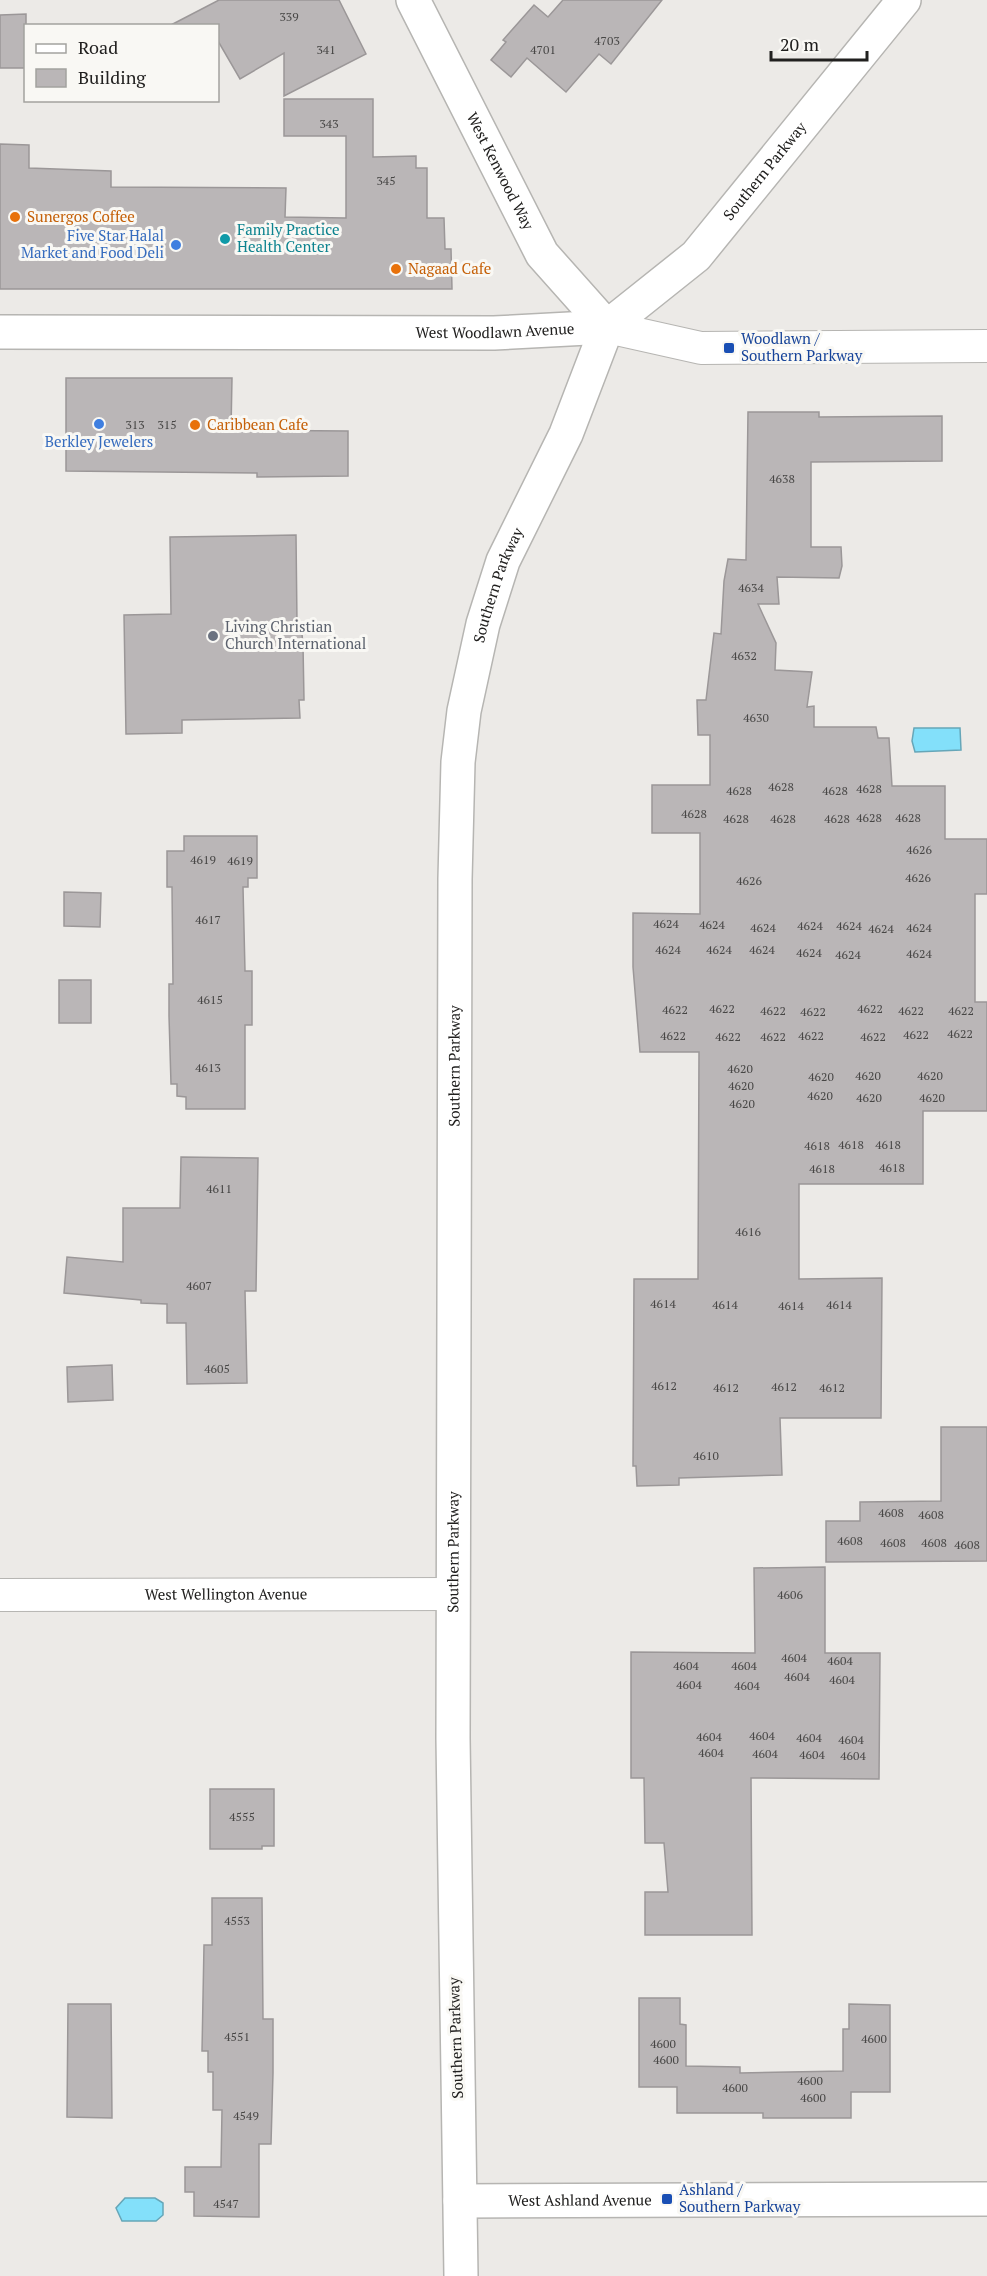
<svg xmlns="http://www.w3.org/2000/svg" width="987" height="2276" font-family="'PT Serif',serif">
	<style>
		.water { fill: #83e0fa; stroke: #66a6b8; stroke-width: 1.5 }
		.building { fill: #bab6b7; stroke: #9b9798; stroke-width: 1.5 }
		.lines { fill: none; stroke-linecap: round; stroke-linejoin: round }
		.minor-casing { stroke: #b6b5b2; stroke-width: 34 }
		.tertiary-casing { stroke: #b6b5b2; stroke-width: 36 }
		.secondary-casing { stroke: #b6b5b2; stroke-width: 36 }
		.minor { stroke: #fff; stroke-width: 32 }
		.tertiary { stroke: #fff; stroke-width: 33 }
		.secondary { stroke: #fff; stroke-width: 33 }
		.food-dot { fill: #e8710a; stroke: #f9f8f4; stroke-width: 2 }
		.culture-dot { fill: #0f9aa8; stroke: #f9f8f4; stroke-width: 2 }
		.shop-dot { fill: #3f7fe0; stroke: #f9f8f4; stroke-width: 2 }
		.transit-dot { fill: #1a4fb4; stroke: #f9f8f4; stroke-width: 2 }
		.worship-dot { fill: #6b7280; stroke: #f9f8f4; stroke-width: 2 }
		.labels { text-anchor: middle; stroke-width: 6; stroke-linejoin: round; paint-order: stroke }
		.number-label { font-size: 12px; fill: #474645 }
		.street-label { font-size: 15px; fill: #21201f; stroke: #f9f8f4 }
		.food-label { font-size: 15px; fill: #c56008; stroke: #f9f8f4; text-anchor: start }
		.culture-label { font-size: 15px; fill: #0d838f; stroke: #f9f8f4; text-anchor: start }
		.shop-label { font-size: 15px; fill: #366cbe; stroke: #f9f8f4; text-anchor: end }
		.transit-label { font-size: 15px; fill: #164399; stroke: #f9f8f4; text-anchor: start }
		.worship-label { font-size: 15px; fill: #5b616d; stroke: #f9f8f4; text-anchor: start }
	</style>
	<rect width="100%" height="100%" fill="#eceae7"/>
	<g class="water">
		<path d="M914,728H960L961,750L915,752L912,741Z"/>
		<path d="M125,2198H155L163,2203V2215L156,2221H122L116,2208Z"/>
	</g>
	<g class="building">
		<path d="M219,0H339L366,54L284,96V53L240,79L218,41V26H169Z"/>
		<path d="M563,0H662L611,64L599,54L566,92L527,58L511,77L491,60L506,42L503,40L534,5L548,17Z"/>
		<path d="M26,14V68H0V15Z"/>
		<path d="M284,99H373V157L416,156V168H427V218H444L445,249H451L452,289H0V144L29,145V168L111,171V187L286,188L285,217L346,218V136H284Z"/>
		<path d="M66,378H232L231,430L348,431V476L257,477V473L66,471Z"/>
		<path d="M748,412H819V417L942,416V461L811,462V547H841L842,566L839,578L777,577L779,604H758L776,643L775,670L812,672L807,707L814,706V727H876L878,738H889L892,786H945V839H987V894H975V1002H987V1111H923V1184H799V1279L882,1278L881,1418H780L782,1475L679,1478V1485L637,1486L636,1466H633L634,1279H698L699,1052H640L633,967V913L700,914V833H652V785H710V735H698L697,700H706L714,633L721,634L724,581L728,559L746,560Z"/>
		<path d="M296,535L297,623H301L303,645L304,700H299L300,718L182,720V733L126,734L124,615L171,614L170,537Z"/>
		<path d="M184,836H257V878H248V887H243L245,971H252V1025H245V1109H186V1097L177,1096V1084H171L169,1016V984H173L172,887H167V851H184Z"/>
		<path d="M64,892L101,893L100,927L64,926Z"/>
		<rect x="59" y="980" width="32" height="43"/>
		<path d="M181,1157L258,1158L256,1291H245L247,1383L187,1384L186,1323H167V1304L141,1303V1300L64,1293L67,1257L123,1262V1208H180Z"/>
		<path d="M112,1365L113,1400L68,1402L67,1367Z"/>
		<path d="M941,1427H987V1561L826,1562V1521H860V1502L941,1501Z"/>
		<path d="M825,1567V1653H880L879,1779L751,1778L752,1935H645V1892H668L664,1843H645L644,1778H631V1652L755,1653L754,1568Z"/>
		<path d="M210,1789H274V1846H262V1849H210Z"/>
		<path d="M212,1898H262L263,2019H273V2073L271,2144H259V2217L194,2216V2192H185V2167H221L222,2110H213V2072H208V2051H202L204,1945H212Z"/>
		<path d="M639,1998H680V2024L686,2025V2066L740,2067V2073L843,2071V2029H849V2004L890,2005V2092H851V2118H763V2113H677V2087H639Z"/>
		<path d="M68,2004H111L112,2118L67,2117Z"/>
	</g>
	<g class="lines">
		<defs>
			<g id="minor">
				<path d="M607,327L701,348L987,346"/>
				<path id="s1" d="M0,1595L452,1594"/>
			</g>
			<g id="tertiary">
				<path id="s2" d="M413,0L542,254L607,327"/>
				<path id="s3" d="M460,2201L987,2199"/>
			</g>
			<g id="secondary">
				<path id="s4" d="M0,332L494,333L607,327"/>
				<path id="s5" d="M461,2276L453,1738L455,879L458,762L464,711L483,624L503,561L566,434L607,327L696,256L904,0"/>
			</g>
		</defs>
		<use href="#minor" class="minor-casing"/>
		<use href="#tertiary" class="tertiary-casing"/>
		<use href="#secondary" class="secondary-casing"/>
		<use href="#minor" class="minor"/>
		<use href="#tertiary" class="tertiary"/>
		<use href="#secondary" class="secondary"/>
	</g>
	<g class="food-dot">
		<circle cx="15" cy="217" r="6"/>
		<circle cx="396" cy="269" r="6"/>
		<circle cx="195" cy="425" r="6"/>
	</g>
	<circle class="culture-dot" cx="225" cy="239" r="6"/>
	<g class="shop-dot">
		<circle cx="176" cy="245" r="6"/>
		<circle cx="99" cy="424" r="6"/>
	</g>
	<g class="transit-dot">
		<rect x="723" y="342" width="12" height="12" rx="3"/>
		<rect x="661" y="2193" width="12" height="12" rx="3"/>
	</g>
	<circle class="worship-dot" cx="213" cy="636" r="6"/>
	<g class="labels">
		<g class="number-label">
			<text x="289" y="21">339</text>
			<text x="607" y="45">4703</text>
			<text x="326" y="54">341</text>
			<text x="543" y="54">4701</text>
			<text x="329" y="128">343</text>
			<text x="386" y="185">345</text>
			<text x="135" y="429">313</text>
			<text x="167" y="429">315</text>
			<text x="782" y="483">4638</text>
			<text x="751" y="592">4634</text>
			<text x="744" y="660">4632</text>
			<text x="756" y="722">4630</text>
			<text x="781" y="791">4628</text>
			<text x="869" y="793">4628</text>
			<text x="739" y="795">4628</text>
			<text x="835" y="795">4628</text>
			<text x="694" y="818">4628</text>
			<text x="869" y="822">4628</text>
			<text x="908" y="822">4628</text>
			<text x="736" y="823">4628</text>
			<text x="783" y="823">4628</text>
			<text x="837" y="823">4628</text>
			<text x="919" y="854">4626</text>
			<text x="203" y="864">4619</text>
			<text x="240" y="865">4619</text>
			<text x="918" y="882">4626</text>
			<text x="749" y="885">4626</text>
			<text x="208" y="924">4617</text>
			<text x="666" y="928">4624</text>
			<text x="712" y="929">4624</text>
			<text x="810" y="930">4624</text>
			<text x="849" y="930">4624</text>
			<text x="763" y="932">4624</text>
			<text x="919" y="932">4624</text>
			<text x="881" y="933">4624</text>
			<text x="668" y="954">4624</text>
			<text x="719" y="954">4624</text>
			<text x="762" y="954">4624</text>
			<text x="809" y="957">4624</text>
			<text x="919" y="958">4624</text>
			<text x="848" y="959">4624</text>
			<text x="210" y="1004">4615</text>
			<text x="722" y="1013">4622</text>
			<text x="870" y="1013">4622</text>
			<text x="675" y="1014">4622</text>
			<text x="773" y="1015">4622</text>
			<text x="911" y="1015">4622</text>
			<text x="961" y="1015">4622</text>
			<text x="813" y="1016">4622</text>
			<text x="960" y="1038">4622</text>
			<text x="916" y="1039">4622</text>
			<text x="673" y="1040">4622</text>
			<text x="811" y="1040">4622</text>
			<text x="728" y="1041">4622</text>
			<text x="773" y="1041">4622</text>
			<text x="873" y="1041">4622</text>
			<text x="208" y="1072">4613</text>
			<text x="740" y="1073">4620</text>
			<text x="868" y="1080">4620</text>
			<text x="930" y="1080">4620</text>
			<text x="821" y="1081">4620</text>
			<text x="741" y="1090">4620</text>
			<text x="820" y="1100">4620</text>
			<text x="869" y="1102">4620</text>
			<text x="932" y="1102">4620</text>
			<text x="742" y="1108">4620</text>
			<text x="851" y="1149">4618</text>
			<text x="888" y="1149">4618</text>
			<text x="817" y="1150">4618</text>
			<text x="892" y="1172">4618</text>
			<text x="822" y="1173">4618</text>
			<text x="219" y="1193">4611</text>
			<text x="748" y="1236">4616</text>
			<text x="199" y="1290">4607</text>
			<text x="663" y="1308">4614</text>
			<text x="725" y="1309">4614</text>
			<text x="839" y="1309">4614</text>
			<text x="791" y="1310">4614</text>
			<text x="217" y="1373">4605</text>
			<text x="664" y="1390">4612</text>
			<text x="784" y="1391">4612</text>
			<text x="726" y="1392">4612</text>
			<text x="832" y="1392">4612</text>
			<text x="706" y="1460">4610</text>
			<text x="891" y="1517">4608</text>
			<text x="931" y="1519">4608</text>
			<text x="850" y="1545">4608</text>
			<text x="893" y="1547">4608</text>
			<text x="934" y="1547">4608</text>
			<text x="967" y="1549">4608</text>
			<text x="790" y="1599">4606</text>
			<text x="794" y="1662">4604</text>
			<text x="840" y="1665">4604</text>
			<text x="686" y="1670">4604</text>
			<text x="744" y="1670">4604</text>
			<text x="797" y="1681">4604</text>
			<text x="842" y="1684">4604</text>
			<text x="689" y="1689">4604</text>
			<text x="747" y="1690">4604</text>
			<text x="762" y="1740">4604</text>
			<text x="709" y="1741">4604</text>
			<text x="809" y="1742">4604</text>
			<text x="851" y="1744">4604</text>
			<text x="711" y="1757">4604</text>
			<text x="765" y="1758">4604</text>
			<text x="812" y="1759">4604</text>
			<text x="853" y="1760">4604</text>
			<text x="242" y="1821">4555</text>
			<text x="237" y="1925">4553</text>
			<text x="237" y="2041">4551</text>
			<text x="874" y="2043">4600</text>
			<text x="663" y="2048">4600</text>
			<text x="666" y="2064">4600</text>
			<text x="810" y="2085">4600</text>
			<text x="735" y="2092">4600</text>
			<text x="813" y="2102">4600</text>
			<text x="246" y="2120">4549</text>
			<text x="226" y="2208">4547</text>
		</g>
		<g class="street-label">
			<text dy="5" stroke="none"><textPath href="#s2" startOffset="192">West Kenwood Way</textPath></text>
			<text dy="5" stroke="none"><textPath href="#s5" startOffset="2200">Southern Parkway</textPath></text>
			<text dy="5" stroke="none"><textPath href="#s4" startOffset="495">West Woodlawn Avenue</textPath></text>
			<text dy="5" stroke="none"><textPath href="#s5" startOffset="1696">Southern Parkway</textPath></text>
			<text dy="5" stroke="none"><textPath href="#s5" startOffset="1210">Southern Parkway</textPath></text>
			<text dy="5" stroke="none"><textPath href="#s5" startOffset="724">Southern Parkway</textPath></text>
			<text dy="5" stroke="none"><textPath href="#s1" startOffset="226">West Wellington Avenue</textPath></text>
			<text transform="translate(456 2038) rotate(-92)" y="5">Southern Parkway</text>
			<text dy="5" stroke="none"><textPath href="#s3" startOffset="120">West Ashland Avenue</textPath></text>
		</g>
		<g class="food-label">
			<text x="27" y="222">Sunergos Coffee</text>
			<text x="408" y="274">Nagaad Cafe</text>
			<text x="207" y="430">Caribbean Cafe</text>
		</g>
		<g class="culture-label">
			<text x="237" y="235">Family Practice<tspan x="237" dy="17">Health Center</tspan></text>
		</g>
		<g class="shop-label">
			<text x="164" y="241">Five Star Halal<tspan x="164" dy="17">Market and Food Deli</tspan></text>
			<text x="99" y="447" text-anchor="middle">Berkley Jewelers</text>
		</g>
		<g class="transit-label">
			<text x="741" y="344">Woodlawn /<tspan x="741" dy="17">Southern Parkway</tspan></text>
			<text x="679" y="2195">Ashland /<tspan x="679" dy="17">Southern Parkway</tspan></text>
		</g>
		<g class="worship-label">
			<text x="225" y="632">Living Christian<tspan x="225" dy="17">Church International</tspan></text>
		</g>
	</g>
	<rect x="24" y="24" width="195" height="78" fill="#f9f8f4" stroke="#a3a29f" stroke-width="1.5"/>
	<rect x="36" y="44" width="30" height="9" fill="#ffffff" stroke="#a3a29f" stroke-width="1.5"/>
	<text x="78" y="54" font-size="18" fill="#21201f">Road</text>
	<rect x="36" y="69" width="30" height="18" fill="#bab6b7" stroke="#a3a29f" stroke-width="1.5"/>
	<text x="78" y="84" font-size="18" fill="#21201f">Building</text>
	<path d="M771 51v9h96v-9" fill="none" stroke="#21201f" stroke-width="3"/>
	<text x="780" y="51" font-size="18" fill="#21201f" stroke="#f9f8f4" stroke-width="4.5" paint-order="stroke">20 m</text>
</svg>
